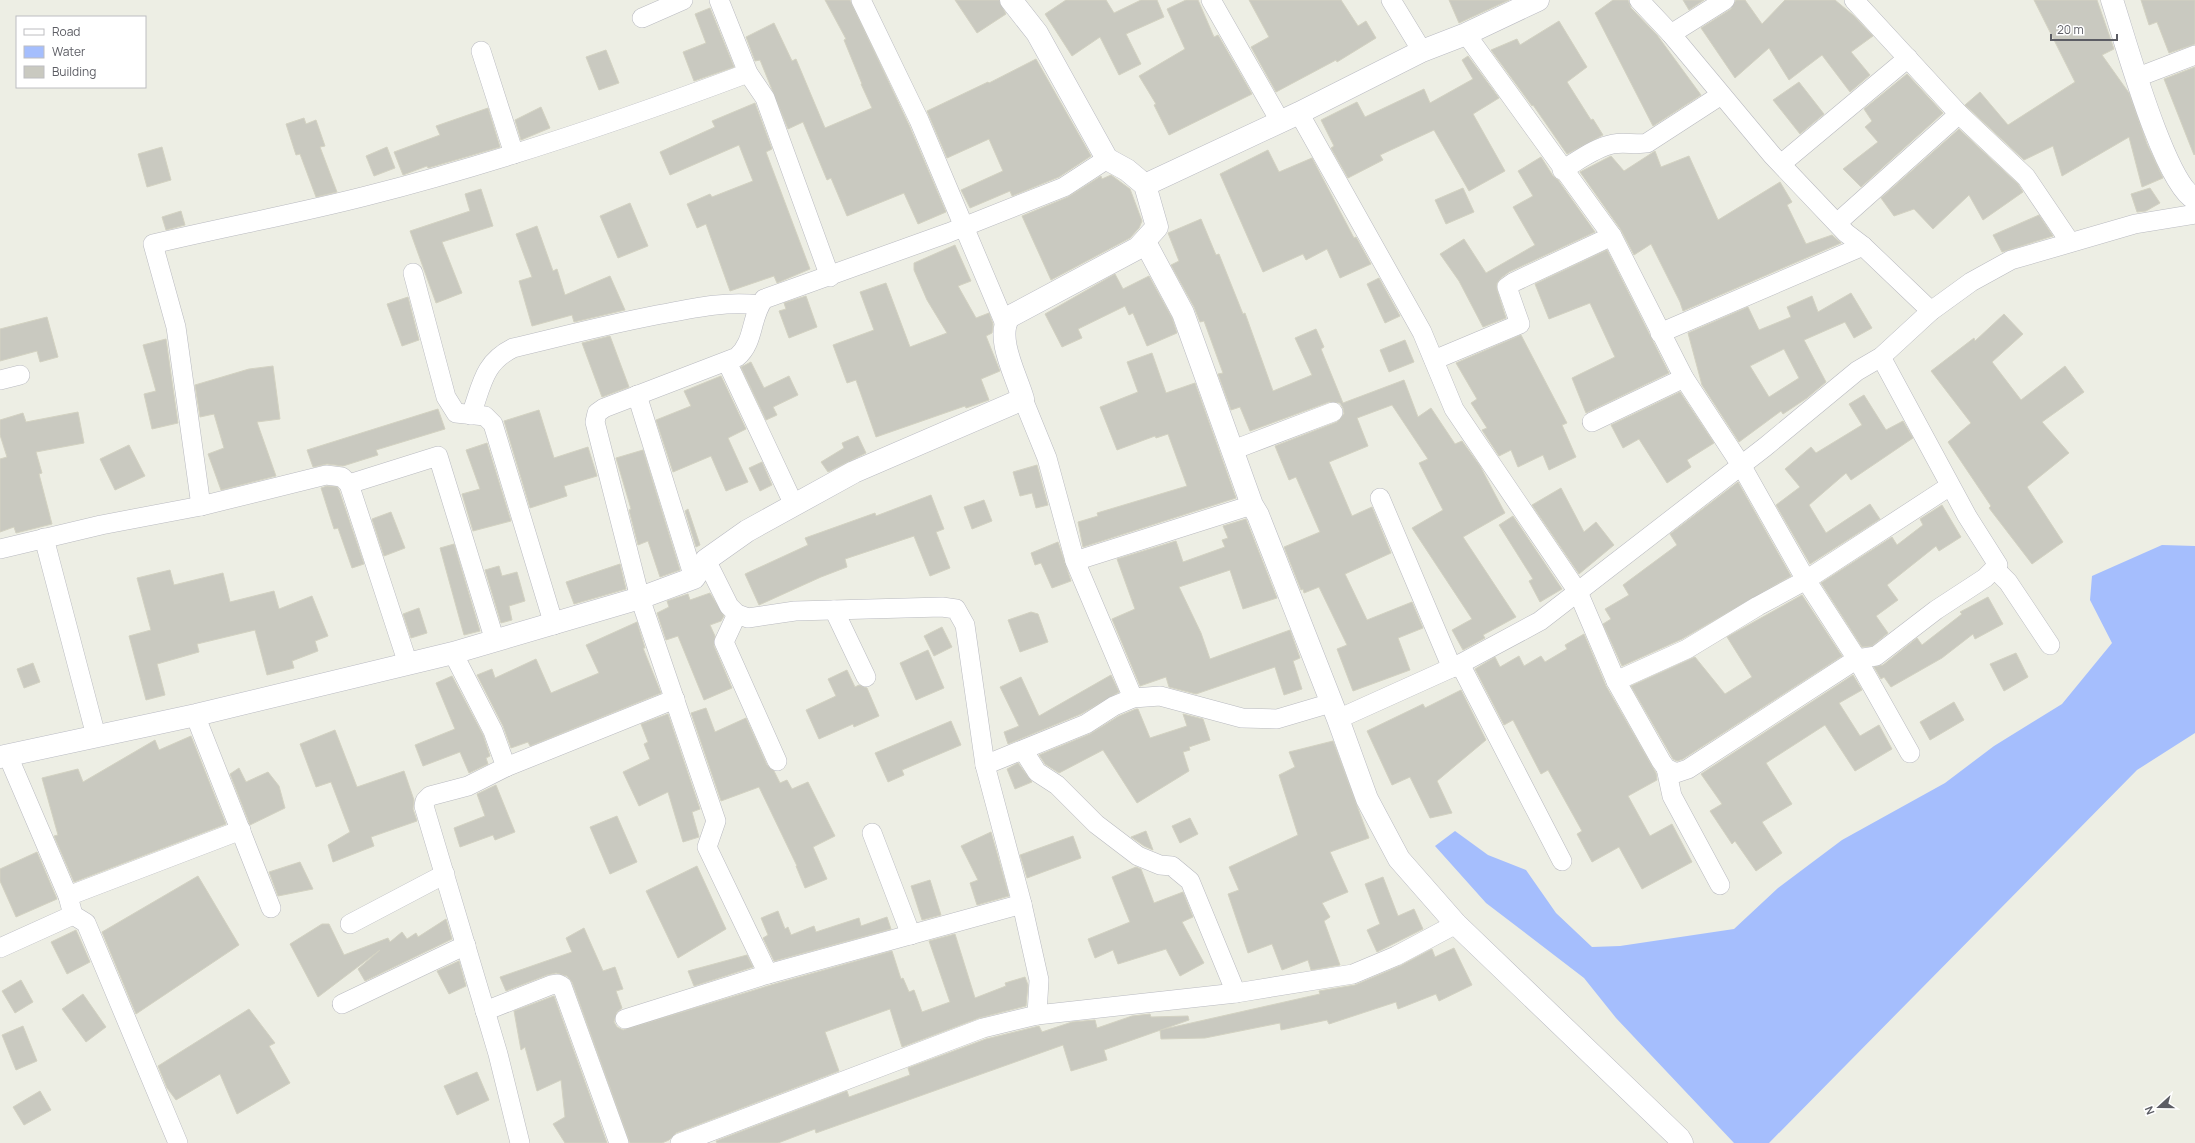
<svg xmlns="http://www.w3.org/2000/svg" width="2195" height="1143" font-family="Manrope,sans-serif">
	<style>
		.water { fill: #a5befd }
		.building { fill: #c9c9c0; stroke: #d3d2c2; fill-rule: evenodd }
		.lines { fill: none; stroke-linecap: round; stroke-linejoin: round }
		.street-casing { stroke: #b9bac0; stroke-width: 20 }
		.secondary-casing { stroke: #b9bac2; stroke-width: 23 }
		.street { stroke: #fff; stroke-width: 19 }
		.secondary { stroke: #fff; stroke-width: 22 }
	</style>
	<rect width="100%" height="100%" fill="#edeee4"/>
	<path class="water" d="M2162,545L2195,546V733L2137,770L1769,1143H1734L1616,1018L1584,978L1486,903L1435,846L1455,831L1488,855L1526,870L1556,913L1592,947L1620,946L1734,929L1778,888L1842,840L1945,783L1994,746L2062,704L2112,643L2090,600L2092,576Z"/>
	<g class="building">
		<path d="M825,0H850L909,125L946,212L918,224L904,193L847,216L831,178L827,180L803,122L788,129L760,60L755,61L746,37L774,23L792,61L796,59L825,128L872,108L861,84H862L844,40L846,39Z"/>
		<path d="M955,0H999L1006,14L977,33Z"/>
		<path d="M1066,0H1106L1114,13L1141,0H1157L1164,17L1126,34L1141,64L1119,75L1100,37L1072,56L1045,14Z"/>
		<path d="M1186,0H1198L1214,37L1218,35L1252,94L1169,135L1154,105L1156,104L1139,76L1185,49L1167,9Z"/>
		<path d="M1249,0H1341L1358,26L1366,21L1376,38L1337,62L1336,60L1276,92L1251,47L1269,37Z"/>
		<path d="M1449,0H1509L1459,23Z"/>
		<path d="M1613,0H1628L1631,8L1657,35L1701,95L1653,126L1595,13Z"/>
		<path d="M1683,0H1704L1689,10Z"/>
		<path d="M1736,0H1745L1762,24L1785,0H1835L1853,15L1873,36L1851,52L1870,75L1850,92L1822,55L1789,80L1769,48L1735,78L1701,28L1731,9Z"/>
		<path d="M2034,0H2097L2114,49L2102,55L2129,93L2147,144L2163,178L2142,187L2129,137L2062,176L2053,146L2024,160L1965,105L1980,92L2008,125L2075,82Z"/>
		<path d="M2141,0H2195V44L2169,53L2157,22L2149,25Z"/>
		<path d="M710,8L734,67L694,81L683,52L706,43L695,14Z"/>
		<path d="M1559,21L1587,67L1567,82L1591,120L1593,119L1603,135L1567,154L1533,105L1532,106L1491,50L1517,39L1520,45Z"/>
		<path d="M606,50L619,83L599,90L586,57Z"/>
		<path d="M1468,56L1499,98L1473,114L1505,171L1469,191L1434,130L1380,155L1383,160L1348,178L1331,148L1334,146L1321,120L1357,102L1365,117L1424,89L1430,103L1473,79L1462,60Z"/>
		<path d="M1036,59L1091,156L1059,177L1012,196L1010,191L970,208L961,190L1003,171L989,139L947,158L927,111L988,82L989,83Z"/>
		<path d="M2195,67V154L2194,155L2164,79Z"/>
		<path d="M1907,74L1943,113L1861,187L1843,169L1878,142L1865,127L1872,121L1864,109Z"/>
		<path d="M1799,82L1824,114L1800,134L1773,100Z"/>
		<path d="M755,103L772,149L766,152L810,269L777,283L774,276L730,291L706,224L697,228L687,204L710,194L712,197L753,181L739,145L670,175L660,152L715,127L712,121Z"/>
		<path d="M541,107L550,128L521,140L515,120Z"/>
		<path d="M488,108L500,147L428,168L427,166L403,175L394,152L440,135L436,126Z"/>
		<path d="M304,118L306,124L316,120L325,146L320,147L337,192L316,197L300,154L296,155L286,124Z"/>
		<path d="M1959,129L2018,184L2023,192L1983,220L1969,195L1933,229L1914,209L1894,216L1881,198Z"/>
		<path d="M162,147L171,180L147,187L138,154Z"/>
		<path d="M387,147L395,168L374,176L366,156Z"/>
		<path d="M1268,150L1279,172L1312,158L1354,238L1356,237L1371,264L1340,278L1327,249L1306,260L1303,254L1263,272L1220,174Z"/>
		<path d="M1655,151L1661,167L1689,156L1718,220L1780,182L1792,202L1787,205L1806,244L1832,235L1841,243L1683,311L1680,302L1651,244L1634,255L1621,230L1580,172L1611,156L1624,171Z"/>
		<path d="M1541,157L1553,176L1558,180L1595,232L1509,272L1501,278L1497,283V290L1506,318L1483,327L1459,281L1440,254L1464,239L1486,273L1535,245L1513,207L1533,196L1518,171Z"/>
		<path d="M1111,175L1130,189L1142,221L1139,228L1130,238L1051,280L1022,216L1068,197L1101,176L1102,179Z"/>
		<path d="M1463,188L1474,212L1446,224L1435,200Z"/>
		<path d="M2150,188L2160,203L2146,211L2137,212L2131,194Z"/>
		<path d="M481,189L493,226L442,242L462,293L436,303L410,231L470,211L465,194Z"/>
		<path d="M630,203L648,246L618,258L600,216Z"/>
		<path d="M181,211L185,225L166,230L162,217Z"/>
		<path d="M2039,215L2053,236L2002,252L1993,235Z"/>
		<path d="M1201,219L1216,255L1219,254L1243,314L1245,313L1273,391L1312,375L1295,338L1316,329L1324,347L1321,349L1343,403L1404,380L1418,417L1431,408L1455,444L1462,441L1480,466L1505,513L1463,537L1516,617L1483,635L1485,638L1463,650L1452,630L1472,619L1412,528L1443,510L1419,463L1428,459L1392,405L1357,418L1368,446L1329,462L1352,516L1372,507L1391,553L1345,574L1367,620L1412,602L1423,628L1398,638L1410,670L1353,691L1337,649L1347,645L1319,587L1304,593L1303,589L1301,590L1284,547L1320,532L1296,477L1289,480L1275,446L1337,422L1344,414L1343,408L1340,403L1329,402L1250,431L1240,407L1231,410L1218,374L1223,373L1204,321L1200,322L1194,307L1171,265L1179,261L1168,233Z"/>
		<path d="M537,226L553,271L557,269L565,295L610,276L625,310L574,322L572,315L532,326L519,281L532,277L516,234Z"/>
		<path d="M955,245L971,281L958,286L976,318L989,313L993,324L992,333L986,336L1000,371L981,379L989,400L966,408L965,406L876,437L856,380L847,383L833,345L874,330L860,292L886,283L910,347L947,333L927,300L914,270V263Z"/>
		<path d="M1607,250L1669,373L1586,413L1572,378L1615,357L1590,303L1549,319L1535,284Z"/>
		<path d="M1115,274L1123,289L1149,276L1172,318L1177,333L1147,346L1133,313L1129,315L1125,306L1078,329L1082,338L1062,347L1045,314Z"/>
		<path d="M1379,278L1400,316L1385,323L1367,284Z"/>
		<path d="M1851,293L1872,328L1854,338L1845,322L1804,340L1826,382L1807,398L1783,414L1781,411L1739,442L1702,385L1688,333L1748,307L1759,330L1791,317L1787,307L1812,296L1818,312ZM1784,349L1799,378L1769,397L1750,366Z"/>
		<path d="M806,296L817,327L789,338L779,311L786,309L784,303Z"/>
		<path d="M408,297L419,340L402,346L387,304Z"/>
		<path d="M2004,314L2023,334L1992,362L2021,400L2065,366L2084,392L2042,422L2069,453L2027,487L2063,542L2032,564L1989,508L1991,506L1948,442L1971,423L1931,371L1974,338L1975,341Z"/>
		<path d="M47,317L58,357L40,362L37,351L0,361V329Z"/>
		<path d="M1521,335L1567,423L1562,425L1576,457L1549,470L1543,455L1518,467L1511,450L1499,456L1482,430L1487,428L1471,403L1477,399L1456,363Z"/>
		<path d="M610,336L629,387L602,397L582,343Z"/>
		<path d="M166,339L178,423L152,429L144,394L156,391L143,345Z"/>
		<path d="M1405,340L1414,362L1389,372L1380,350Z"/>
		<path d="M1152,353L1166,393L1195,383L1236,498L1083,547L1078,522L1098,516L1097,513L1187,486L1168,434L1156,438L1155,436L1117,450L1100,407L1138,392L1127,362Z"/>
		<path d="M751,362L764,388L789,376L798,395L773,407L777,415L766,420L741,367Z"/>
		<path d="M273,366L280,419L257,422L276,476L221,490L208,454L224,448L214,414L200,417L195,385L249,369Z"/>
		<path d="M721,376L746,429L728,438L748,482L726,491L711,456L673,472L656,420L691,406L684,391Z"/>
		<path d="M1680,392L1714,443L1687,460L1691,467L1667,483L1639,439L1623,448L1611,425Z"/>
		<path d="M1864,395L1886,430L1903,421L1913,438L1851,480L1846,473L1809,505L1826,533L1870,504L1880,519L1810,564L1776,505L1800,487L1785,469L1811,447L1816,453L1862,425L1849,404Z"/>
		<path d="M438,409L445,429L376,450L378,455L343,466L327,464L313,467L307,450Z"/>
		<path d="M539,410L554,458L588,447L597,476L564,486L567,496L530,508L504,421Z"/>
		<path d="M78,412L84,443L36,452L42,473L39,474L52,524L16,533L14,527L0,532V459L7,457L0,435V420L23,413L26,422Z"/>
		<path d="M858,436L866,453L828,472L821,462L844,448L842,443Z"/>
		<path d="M487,443L511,521L473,531L462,494L480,489L466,450Z"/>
		<path d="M129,445L145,476L115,490L100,459Z"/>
		<path d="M643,450L680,570L660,577L648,541L638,545L629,510L631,509L616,458Z"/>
		<path d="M762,462L772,485L760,491L749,468Z"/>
		<path d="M1037,465L1048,505L1036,508L1032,493L1020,496L1013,472Z"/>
		<path d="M1738,482L1791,576L1682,639L1622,666L1603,624L1611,619L1605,609L1629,595L1623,585L1677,545L1670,534Z"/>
		<path d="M327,486L337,487L339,490L364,564L352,568L338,528L334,529L321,488Z"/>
		<path d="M1561,488L1584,532L1596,522L1614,545L1579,574L1532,505Z"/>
		<path d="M931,495L944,529L936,532L950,568L930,576L914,536L845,559L847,567L821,577L759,605L745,574L808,545L805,538L875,513L876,516Z"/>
		<path d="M984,500L992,521L972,529L964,507Z"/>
		<path d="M1942,505L1961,537L1939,551L1936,546L1887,585L1898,600L1876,616L1888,633L1872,646L1862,647L1821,583L1892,537L1897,545L1923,525L1920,519Z"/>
		<path d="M688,509L700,545L696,547L685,511Z"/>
		<path d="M391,512L405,548L384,556L372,519Z"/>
		<path d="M1513,516L1562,589L1540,602L1529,581L1533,579L1499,525Z"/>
		<path d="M1246,519L1277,598L1243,609L1230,570L1179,587L1201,633L1210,659L1290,630L1300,658L1293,661L1302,689L1284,695L1275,667L1196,694L1169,687L1166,677L1140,686L1112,619L1135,609L1117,559L1176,541L1183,562L1225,547L1222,540L1228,538L1223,526Z"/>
		<path d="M1058,542L1071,581L1052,588L1041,563L1035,565L1031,553Z"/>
		<path d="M454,544L480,631L464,635L440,548Z"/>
		<path d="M620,564L626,589L574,604L566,582Z"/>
		<path d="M499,566L502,576L517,572L525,601L509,606L512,620L501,623L485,570Z"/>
		<path d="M170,570L174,585L223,573L230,602L274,591L279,609L312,596L328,636L315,641L318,651L292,661L294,668L267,675L255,630L197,644L199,652L157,664L165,695L146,700L129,636L151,630L137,578Z"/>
		<path d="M710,593L724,616L721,621L710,625L715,636L714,646L732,688L704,700L678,636L666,640L657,613L669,607L667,601L688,594L690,600Z"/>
		<path d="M1802,595L1842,656L1683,759L1677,761L1673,759L1631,686L1695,657L1725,694L1752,677L1727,637Z"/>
		<path d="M1988,597L2003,624L1975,639L1973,634L1942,658L1891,687L1884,677L1881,679L1874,667L1883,665L1917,638L1922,645L1962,614L1960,612Z"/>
		<path d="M419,608L427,633L411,638L403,614Z"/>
		<path d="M1031,612L1038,614L1048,642L1020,652L1008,620Z"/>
		<path d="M637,622L645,648H643L661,693L530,746L528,742L511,748L503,726L477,675L492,669L495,678L536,659L551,693L599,673L586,645Z"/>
		<path d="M942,627L952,647L934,656L924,636Z"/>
		<path d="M1584,634L1606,686L1656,773L1657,780L1628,796L1650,836L1672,824L1692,862L1642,889L1619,847L1592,862L1577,834L1582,831L1548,770L1541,774L1513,720L1504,725L1475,669L1495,657L1500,667L1519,656L1524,666L1541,656L1545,662L1567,649L1565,645Z"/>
		<path d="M928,650L944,688L916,700L900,663Z"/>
		<path d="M2016,653L2028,677L2004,691L1990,664Z"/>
		<path d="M33,663L40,682L24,688L17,669Z"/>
		<path d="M847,670L855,687L859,685L867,688L879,716L854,727L853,724L819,739L806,710L836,696L828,679Z"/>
		<path d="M1111,675L1119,692L1081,714L1008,744L1004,732L1019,726L1000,687L1021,677L1039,716Z"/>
		<path d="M1853,675L1862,690L1839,703L1860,736L1879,725L1892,749L1855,771L1825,725L1766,763L1792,804L1762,822L1782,853L1756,871L1735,841L1732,844L1710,811L1722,804L1701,774Z"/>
		<path d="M452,676L483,735L490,756L486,758L488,764L469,773L460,752L423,766L415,745L455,729L436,683Z"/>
		<path d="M1461,690L1486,740L1437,781L1452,813L1430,818L1410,777L1392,785L1367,731L1423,704L1425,708Z"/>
		<path d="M1954,702L1964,720L1930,740L1920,722Z"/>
		<path d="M706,708L715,732L746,718L767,765L774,771L780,783L787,780L792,789L808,782L835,836L813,847L827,879L805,888L796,866H797L759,787L721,801L691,713Z"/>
		<path d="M1136,709H1138L1150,738L1187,726L1183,714L1203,719L1210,740L1189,747L1190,750L1183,752L1189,771L1137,803L1103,750L1059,773L1045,764L1039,755L1090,734L1119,716Z"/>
		<path d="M668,714L700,809L692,812L699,837L683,842L668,792L639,806L623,772L650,759L644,744L648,742L641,724Z"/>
		<path d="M951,721L961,745L902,770L904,775L888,782L875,753Z"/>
		<path d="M335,730L357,787L404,771L414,800L413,809L417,821L371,837L374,846L333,862L328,845L350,832L331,782L316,787L300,744Z"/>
		<path d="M191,736L226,824L74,882L54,836L58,835L42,778L78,769L83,782L155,740L159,750Z"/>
		<path d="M1333,741L1369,838L1330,852L1348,892L1322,903L1330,917L1324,921L1340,965L1311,970L1308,960L1282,970L1272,944L1248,953L1228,894L1239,890L1229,867L1298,835L1279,775L1295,767L1289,752Z"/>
		<path d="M1018,763L1032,782L1015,789L1007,769Z"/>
		<path d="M239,768L246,782L268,772L279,786L285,808L250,825L230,774Z"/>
		<path d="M496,785L515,832L495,840L493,835L460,847L454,828L485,816L477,794Z"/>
		<path d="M617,816L637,862L610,874L590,827Z"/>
		<path d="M1190,818L1198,834L1180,843L1172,826Z"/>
		<path d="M1146,831L1153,850L1144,846L1131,837Z"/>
		<path d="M991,832L1009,896L977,905L970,883L978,880L961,846Z"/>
		<path d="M1073,836L1081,858L1027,878L1020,855Z"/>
		<path d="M37,852L57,899L16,917L0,881V869Z"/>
		<path d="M300,862L313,889L278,896L269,872Z"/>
		<path d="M697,866L726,929L678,958L646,891Z"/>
		<path d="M1136,867L1141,869L1154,903L1183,892L1193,917L1182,922L1204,963L1180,976L1166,949L1118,964L1113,950L1095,958L1088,939L1130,922L1112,877Z"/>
		<path d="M198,876L239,945L136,1014L102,932Z"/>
		<path d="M1383,877L1398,916L1414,909L1423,929L1377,952L1367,930L1380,924L1365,884Z"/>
		<path d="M930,880L941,915L922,920L911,886Z"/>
		<path d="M778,911L785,929L788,927L791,935L814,926L816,932L859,918L861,926L887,917L891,929L774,961L763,938L768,935L761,918Z"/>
		<path d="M446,919L452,939L365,981L358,969L380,950L318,997L290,944L322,924H329L344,955L388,938L390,942L402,932L407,939L416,933L418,937Z"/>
		<path d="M584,928L603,971L615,967L623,989L616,991L622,1008L617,1012L614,1022L617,1027L623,1030L771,985L892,951L901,979L903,978L909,992L914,990L922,1012L950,1002L929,941L955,934L975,998L1006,986L1005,983L1025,977L1028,985L1026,1006L979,1018L902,1047L890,1009L825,1032L839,1071L676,1133L669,1140L662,1143H630L572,982L567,976L556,973L547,975L506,991L500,977L572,952L566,938Z"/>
		<path d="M76,930L90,962L67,974L51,942Z"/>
		<path d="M1454,948L1472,985L1439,1001L1436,994L1398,1009L1396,1002L1329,1024L1327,1020L1281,1030L1280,1023L1205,1038L1161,1039L1160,1030L1320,994L1319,991L1355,985L1400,966L1432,949L1435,957Z"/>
		<path d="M747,955L753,967L694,986L688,971Z"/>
		<path d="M459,961L466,986L449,994L437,971Z"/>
		<path d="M21,980L33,1002L15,1013L2,991Z"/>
		<path d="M83,994L106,1027L86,1042L62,1009Z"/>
		<path d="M554,996L607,1143H565L553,1124L565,1117L561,1080L537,1091L525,1047L521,1050L514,1011Z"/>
		<path d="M249,1009L275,1043L269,1046L290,1083L237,1114L220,1074L176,1100L167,1088L158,1066Z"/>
		<path d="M1150,1014L1151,1017L1188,1016L1189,1020L1104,1050L1107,1060L1071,1071L1063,1045L816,1133L815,1129L778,1143H717L716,1141L847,1091L849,1097L910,1075L908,1068L986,1039L1039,1026L1042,1032L1072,1022L1095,1020L1097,1028L1132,1016Z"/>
		<path d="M23,1026L37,1061L16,1070L2,1035Z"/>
		<path d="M477,1072L489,1100L457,1115L444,1086Z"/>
		<path d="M40,1091L51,1110L24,1125L13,1107Z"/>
	</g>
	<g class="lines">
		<defs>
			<g id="street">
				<path d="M719,0L748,73L765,98L830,277"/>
				<path d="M861,0L919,120L1005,324"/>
				<path d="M1211,0L1280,121"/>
				<path d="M1391,0L1422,51"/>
				<path d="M1639,0L1671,34L1772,155L1846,233L1863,246L1931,311"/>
				<path d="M1854,0L1959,114L2026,177L2070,242"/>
				<path d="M642,18L683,0"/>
				<path d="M1466,34L1612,236L1684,378L1741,465L1806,580L1857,659L1910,753"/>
				<path d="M1671,34L1725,0"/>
				<path d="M481,51L514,154"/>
				<path d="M2138,77L2195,55"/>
				<path d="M1299,113L1422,332L1454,409L1578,592L1616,681L1661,761L1666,768L1676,773L1688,769L1857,659L1876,656L1936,610L1985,578L1998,565L1967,516L1881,357"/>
				<path d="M1781,164L1908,58"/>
				<path d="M1562,170C1578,161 1596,147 1613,144C1624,142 1636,145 1647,143L1721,95"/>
				<path d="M1837,223L1959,114"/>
				<path d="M413,273L446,397L456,413L485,416L493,424L554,625"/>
				<path d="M1660,333L1863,246"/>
				<path d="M1434,360L1520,324L1507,287L1514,282L1612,236"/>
				<path d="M727,362L794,505"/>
				<path d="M0,380L20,375"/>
				<path d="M637,395L694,578"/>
				<path d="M1023,399L1047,458L1075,561L1133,698"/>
				<path d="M471,415C482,385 483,363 513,348C564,336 616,322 668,313C698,307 729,301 759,305"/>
				<path d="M1592,422L1684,378"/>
				<path d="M1233,450L1333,412"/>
				<path d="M349,484L438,456L495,641"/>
				<path d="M1380,498L1452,668"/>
				<path d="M201,506L176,327L153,244C224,227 296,214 366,196C496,163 623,120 748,73"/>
				<path d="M44,538L96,736"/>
				<path d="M0,549L101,525L201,506L326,475L342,477L349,484L408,664"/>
				<path d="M706,560L729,606L737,614L748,618L795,611L942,607L956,609L965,625L985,765L1022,904L1039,980L1037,1015L1236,993L1353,974L1396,956L1456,924"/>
				<path d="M1075,561L1252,505"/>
				<path d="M1996,570L2008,582L2050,645"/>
				<path d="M834,610L866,677"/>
				<path d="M737,614L724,642L777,761"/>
				<path d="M453,653L493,731L506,767L468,786L430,796L425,801L424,806L498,1054L520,1143"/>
				<path d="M1460,664L1562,861"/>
				<path d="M1616,681L1687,649L1758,606L1806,580L1950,486"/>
				<path d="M195,715L271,908"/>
				<path d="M1338,719L1460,664L1540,621L1765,447L1857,371L1881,357L1931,311L1971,282L2011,260L2135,224L2195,214"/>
				<path d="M1023,750L1037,772L1057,785L1096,824L1138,856L1160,865L1172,866L1190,881L1236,993"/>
				<path d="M8,756L68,896L73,915L86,923L178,1143"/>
				<path d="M985,765L1086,724L1114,706L1133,698L1160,696L1242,718L1277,719L1331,703"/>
				<path d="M506,767L675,699"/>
				<path d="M1666,768L1672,796L1720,885"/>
				<path d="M872,833L911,935"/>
				<path d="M68,896L241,830"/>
				<path d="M1022,904L768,974L707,847L716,821L640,598L595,422L597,413L604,408L737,357C755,342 750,317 764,299L948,233L1064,187L1107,159"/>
				<path d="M350,924L445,874"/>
				<path d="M0,948L73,915"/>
				<path d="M342,1004L466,945"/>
				<path d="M485,1011L551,985L558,984L562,986L619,1143"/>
				<path d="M625,1019L768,974"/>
				<path d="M680,1143L983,1028L1037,1015"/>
			</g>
			<g id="secondary">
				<path d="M2112,0C2125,39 2164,183 2195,199"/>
				<path d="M1145,185L1299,113L1422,51L1466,34L1538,0"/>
				<path d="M1145,242L1183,313L1252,505L1258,515L1338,719L1367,799L1399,859L1456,924L1679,1138L1682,1143"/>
				<path d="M0,757L196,715L453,653L640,598L694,578L706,560L747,531L854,472L1023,399C1017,377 995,338 1009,317L1138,248L1157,227L1145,185L1127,170L1107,159L1037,33L1011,0"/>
			</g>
		</defs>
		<use href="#street" class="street-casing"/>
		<use href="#secondary" class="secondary-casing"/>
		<use href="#street" class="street"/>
		<use href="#secondary" class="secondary"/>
	</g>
	<rect x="16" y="16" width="130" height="72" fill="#ffffff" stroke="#bebec1"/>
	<rect x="24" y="29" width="20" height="6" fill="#ffffff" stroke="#bebec1"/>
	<text x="52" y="36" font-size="12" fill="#5c5d64">Road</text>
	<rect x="24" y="46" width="20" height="12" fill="#a5befd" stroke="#bebec1"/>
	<text x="52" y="56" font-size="12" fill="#5c5d64">Water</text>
	<rect x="24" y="66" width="20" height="12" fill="#c9c9c0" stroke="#bebec1"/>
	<text x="52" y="76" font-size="12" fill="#5c5d64">Building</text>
	<g transform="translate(2159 1107) rotate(249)" stroke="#ffffff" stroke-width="3" paint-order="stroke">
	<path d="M0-3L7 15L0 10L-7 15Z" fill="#5c5d64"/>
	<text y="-6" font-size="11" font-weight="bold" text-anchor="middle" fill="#5c5d64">N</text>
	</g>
	<path d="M2051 34v6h66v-6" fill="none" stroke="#5c5d64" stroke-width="2"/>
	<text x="2057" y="34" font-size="12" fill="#5c5d64" stroke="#ffffff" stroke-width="3" paint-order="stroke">20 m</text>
</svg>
